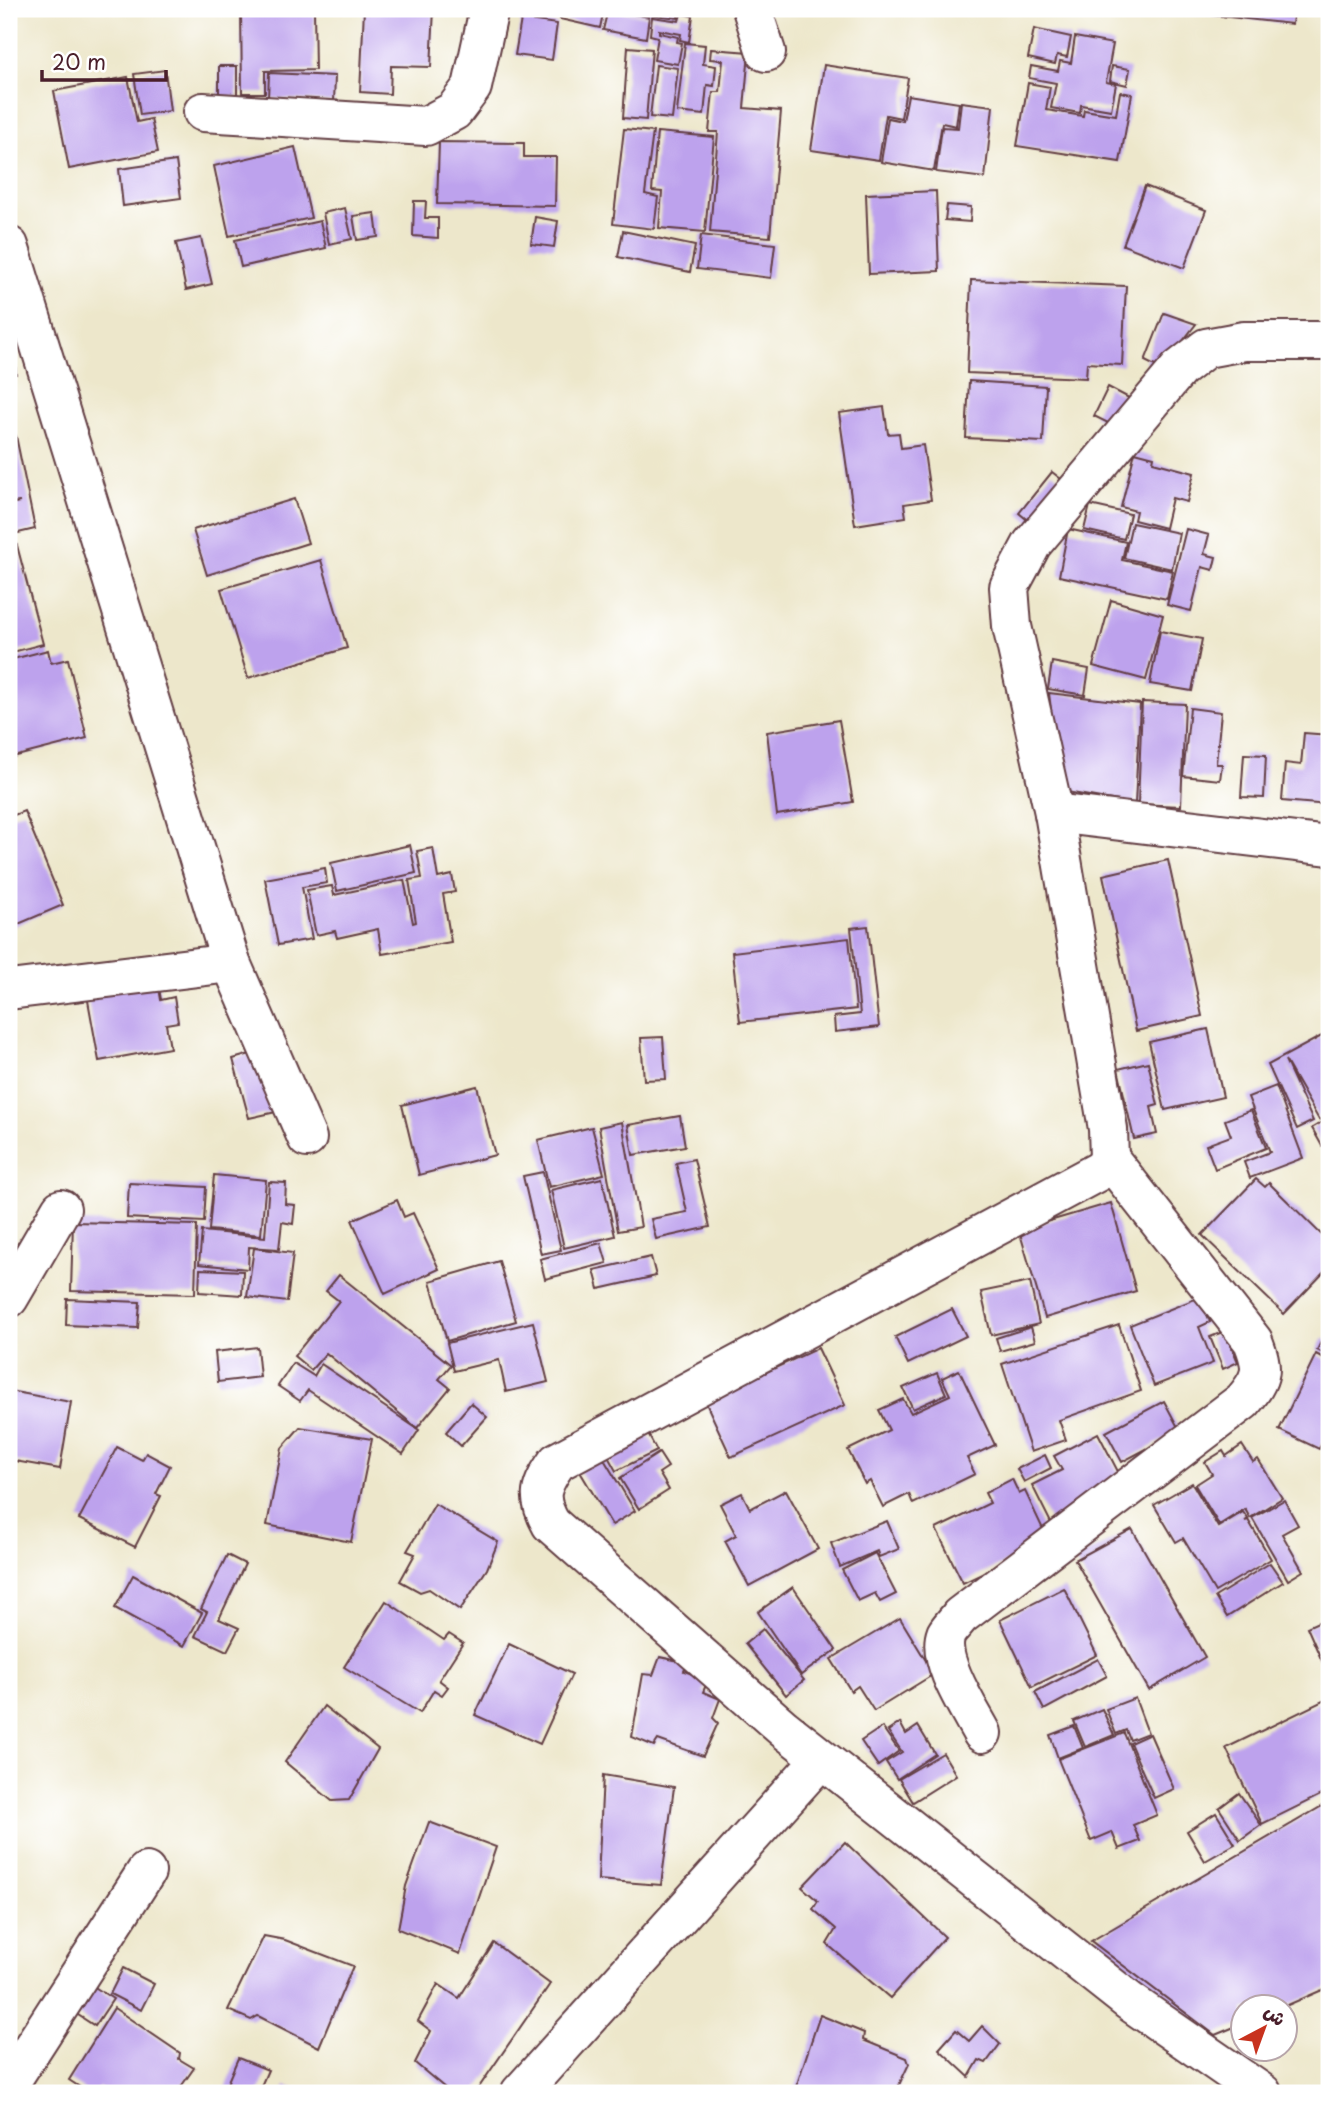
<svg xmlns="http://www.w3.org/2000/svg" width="1338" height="2102" font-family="'Playpen Sans','Playpen Sans Arabic',sans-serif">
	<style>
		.building { fill: #bda2ed }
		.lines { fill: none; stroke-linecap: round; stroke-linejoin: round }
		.minor-casing { stroke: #623d43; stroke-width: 42 }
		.minor { stroke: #fff; stroke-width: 38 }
	</style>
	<rect width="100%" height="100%" fill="#fff"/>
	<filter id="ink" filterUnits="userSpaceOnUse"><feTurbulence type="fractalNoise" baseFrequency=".0143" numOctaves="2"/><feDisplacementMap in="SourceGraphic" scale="14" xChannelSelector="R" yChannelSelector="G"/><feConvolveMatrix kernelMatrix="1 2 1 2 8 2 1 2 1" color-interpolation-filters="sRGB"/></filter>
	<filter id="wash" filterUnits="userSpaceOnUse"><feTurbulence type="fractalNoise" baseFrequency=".00686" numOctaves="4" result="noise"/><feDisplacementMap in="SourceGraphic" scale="28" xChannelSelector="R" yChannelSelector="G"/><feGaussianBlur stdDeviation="1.57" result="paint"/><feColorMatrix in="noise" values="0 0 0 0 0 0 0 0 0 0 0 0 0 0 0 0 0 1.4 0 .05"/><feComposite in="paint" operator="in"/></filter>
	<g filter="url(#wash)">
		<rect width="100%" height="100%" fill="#ede7cb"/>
		<g id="blocks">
			<g class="building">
				<path d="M241,9H314L315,70L265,71V93H242Z"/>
				<path d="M364,9H434L431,67L391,66L390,94L360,92Z"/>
				<path d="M521,9H559L558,17Z"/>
				<path d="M562,9H604L600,28L560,19Z"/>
				<path d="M608,9L649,17L646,38L603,30Z"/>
				<path d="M630,9H679L678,18L629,12Z"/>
				<path d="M1185,9H1294L1292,24L1184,12Z"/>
				<path d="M681,14L693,16L689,42L680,40L681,34L659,30V33L678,37L677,42L682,43L678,64L654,60L658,37L650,35L652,17L679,21Z"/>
				<path d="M521,19L557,24L552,60L515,55Z"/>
				<path d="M1034,29L1071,37L1067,57L1057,55L1055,64L1028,58Z"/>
				<path d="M1075,37L1113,44L1106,82L1116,84L1111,110L1081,105L1080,113L1051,108L1056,83L1029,78L1031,66L1058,71L1060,61L1071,63Z"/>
				<path d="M685,43L705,45L703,64L716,66L714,86L707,85L704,115L677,112Z"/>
				<path d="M628,47L652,49L646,120L623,118Z"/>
				<path d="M711,49L749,52L744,108L781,111L770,237L710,232L718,132H709L713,92H720L723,60L710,59Z"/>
				<path d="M656,65L678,68L672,119L650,117Z"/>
				<path d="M824,65L908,78L901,118L886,115L879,160L811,150Z"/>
				<path d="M219,66H237V97L219,96Z"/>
				<path d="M1112,66L1130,69L1127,85L1110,81Z"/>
				<path d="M165,70L170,111L140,115L134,74Z"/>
				<path d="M269,73L335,76L334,102L268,98Z"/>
				<path d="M128,77L137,122L151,119L158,152L69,169L54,91Z"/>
				<path d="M1028,83L1050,87L1046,110L1083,116L1084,110L1116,115L1120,92L1132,94L1120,162L1017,146Z"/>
				<path d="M908,95L959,103L956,126L942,123L934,171L881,162L888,118L903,121Z"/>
				<path d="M961,102L993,106L985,178L936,172L942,127L958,128Z"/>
				<path d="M624,129L653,132L645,194L658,197L654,229L613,224Z"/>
				<path d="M657,132L714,137L705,232L659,228L662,192L652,191Z"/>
				<path d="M439,142L524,143V157H556L555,206L437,204Z"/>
				<path d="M295,147L311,218L229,236L214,166Z"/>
				<path d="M176,161L181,198L123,206L119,169Z"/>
				<path d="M1145,186L1206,210L1184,268L1123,245Z"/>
				<path d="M936,191L939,271L869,274L866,194Z"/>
				<path d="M414,201H426L425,218H438V238L413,236Z"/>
				<path d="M947,205L971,207L970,222L945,220Z"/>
				<path d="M345,208L352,239L329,244L323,213Z"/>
				<path d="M375,213L378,237L357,240L353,216Z"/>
				<path d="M535,217L558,221L554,247L531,244Z"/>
				<path d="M320,221L326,248L241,267L235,240Z"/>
				<path d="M623,231L695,246L690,272L618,257Z"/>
				<path d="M701,235L775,244L771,278L697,269Z"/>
				<path d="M201,238L212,284L186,290L176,243Z"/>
				<path d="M971,280L1126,286L1122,365L1087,363L1086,378L967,373Z"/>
				<path d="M1164,313L1196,324L1161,369L1145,361Z"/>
				<path d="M13,343L16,374H9V344Z"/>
				<path d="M969,381L1046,386L1043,442L966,438Z"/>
				<path d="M1108,387L1129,398L1116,427L1094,416Z"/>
				<path d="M884,407L888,434L899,433L901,448L923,445L931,500L904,504L906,517L855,525L839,413Z"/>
				<path d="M16,436L35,529L14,534L43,644L9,653V504L20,502L9,503V438Z"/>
				<path d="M1135,452L1154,457L1153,462L1194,473L1187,502L1172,498L1165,528L1134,520L1136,511L1121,507Z"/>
				<path d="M1052,472L1070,486L1036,527L1019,513Z"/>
				<path d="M294,499L308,543L207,575L193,530Z"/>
				<path d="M1090,505L1130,514L1124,539L1084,530Z"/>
				<path d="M1132,523L1179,533L1172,569L1124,558Z"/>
				<path d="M1068,529L1126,542L1122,560L1173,571L1167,599L1059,576Z"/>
				<path d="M1186,529L1209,535L1204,554L1216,557L1213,570L1202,567L1191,611L1167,605Z"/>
				<path d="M321,560L347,648L248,678L221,589Z"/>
				<path d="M1111,600L1163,615L1146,680L1093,666Z"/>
				<path d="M1160,631L1202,639L1192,691L1150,684Z"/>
				<path d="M48,650L51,663L68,659L87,738L9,758V660Z"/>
				<path d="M1052,662L1089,669L1085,695L1048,689Z"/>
				<path d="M1049,693L1140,704L1135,804L1061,791Z"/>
				<path d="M1142,702L1185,704L1181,806L1138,804Z"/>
				<path d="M1190,708L1221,712L1216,764H1222L1220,780L1183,776Z"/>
				<path d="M839,720L853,802L777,815L767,732Z"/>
				<path d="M1304,733L1329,735V805L1282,801L1285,763L1301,765Z"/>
				<path d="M1244,754L1266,755L1264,798L1241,797Z"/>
				<path d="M24,811L63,905L9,928V817Z"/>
				<path d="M410,845L416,873L337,891L331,863Z"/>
				<path d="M433,848L438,878L452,875L455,892L443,894L451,942L382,954L378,929L337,938L335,931L316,935L307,890L332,886L334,895L404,880L413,923L416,922L409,880L422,878L417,851Z"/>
				<path d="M1168,860L1202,1016L1136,1031L1103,875Z"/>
				<path d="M325,868L327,883L302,887L312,939L278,945L265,879Z"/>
				<path d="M868,926L879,1027L835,1032L834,1017L860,1014L851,928Z"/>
				<path d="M849,938L856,1009L740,1022L732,952Z"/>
				<path d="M158,982L161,1000L174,997L178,1022L166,1024L170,1048L99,1061L87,995Z"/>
				<path d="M1208,1029L1223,1097L1165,1110L1149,1042Z"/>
				<path d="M1329,1032V1115L1319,1120L1285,1060L1313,1121L1297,1129L1268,1065Z"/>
				<path d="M663,1037L666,1079L644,1080L641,1038Z"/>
				<path d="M261,1051L276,1112L249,1118L233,1059Z"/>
				<path d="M1148,1062L1158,1105L1151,1107L1157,1134L1134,1139L1118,1069Z"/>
				<path d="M477,1086L495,1155L419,1175L402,1105Z"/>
				<path d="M1276,1086L1303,1158L1250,1178L1244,1162L1270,1152L1248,1097Z"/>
				<path d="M1251,1110L1266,1148L1215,1169L1206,1145L1231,1136L1225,1120Z"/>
				<path d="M680,1116L685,1146L633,1155L628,1125Z"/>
				<path d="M1329,1118V1142L1322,1146L1312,1128Z"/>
				<path d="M622,1122L641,1227L618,1231L599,1127Z"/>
				<path d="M592,1127L604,1174L549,1187L538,1140Z"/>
				<path d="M694,1159L710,1227L656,1239L651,1219L687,1212L676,1163Z"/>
				<path d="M543,1172L561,1250L541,1254L523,1176Z"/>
				<path d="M214,1175L266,1180L261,1235L209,1230Z"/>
				<path d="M602,1178L615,1236L564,1248L551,1190Z"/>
				<path d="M1256,1179L1265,1187L1269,1183L1329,1242L1324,1249L1329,1254V1267L1284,1314L1202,1235Z"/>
				<path d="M269,1182L286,1183L285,1204L295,1205L293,1224L282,1222L279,1249L249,1247L248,1269L199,1264L202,1231L265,1237Z"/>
				<path d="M129,1183L206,1187L204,1222L127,1218Z"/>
				<path d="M397,1200L404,1217L413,1213L439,1269L385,1294L352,1220Z"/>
				<path d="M1111,1203L1136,1291L1045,1318L1019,1230Z"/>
				<path d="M73,1222L197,1225L195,1294L71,1291Z"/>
				<path d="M601,1243L607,1263L545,1279L540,1259Z"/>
				<path d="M254,1248L293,1253L287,1302L247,1297Z"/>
				<path d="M651,1257L656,1276L599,1289L594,1270Z"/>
				<path d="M499,1261L516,1321L447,1341L430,1281Z"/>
				<path d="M200,1269L243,1271L242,1295L199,1292Z"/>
				<path d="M339,1275L451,1365L439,1379L450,1388L417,1428L326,1353L311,1370L294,1356L339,1301L326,1291Z"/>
				<path d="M1030,1282L1039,1324L991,1335L981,1292Z"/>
				<path d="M1200,1297L1210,1322L1199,1327L1213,1363L1154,1386L1130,1325Z"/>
				<path d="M67,1299L140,1302L138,1328L66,1325Z"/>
				<path d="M952,1309L966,1336L908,1364L895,1337Z"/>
				<path d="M533,1322L548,1382L506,1392L499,1360L454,1371L447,1343Z"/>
				<path d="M1119,1325L1141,1391L1059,1420L1066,1440L1031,1452L1002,1364Z"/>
				<path d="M1031,1327L1035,1341L1000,1351L996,1338Z"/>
				<path d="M1225,1331L1238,1362L1223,1369L1210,1337Z"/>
				<path d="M1323,1338L1329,1341V1356L1317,1350Z"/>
				<path d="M257,1347L260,1377L218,1382L215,1352Z"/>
				<path d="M818,1348L845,1405L731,1457L705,1401Z"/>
				<path d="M1316,1354L1329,1361V1439L1325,1437L1319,1449L1279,1430Z"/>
				<path d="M293,1363L314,1376L321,1364L419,1430L403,1454L308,1390L300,1401L278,1386Z"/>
				<path d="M959,1370L995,1445L967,1458L975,1474L913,1504L909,1494L883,1507L870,1481L865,1484L848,1450L889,1430L879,1410L903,1399L911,1413L950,1395L942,1378Z"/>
				<path d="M937,1373L946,1394L913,1409L903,1388Z"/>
				<path d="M9,1391L71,1402L60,1469L9,1460Z"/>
				<path d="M1164,1401L1180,1431L1122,1462L1106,1432Z"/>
				<path d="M471,1403L487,1417L461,1446L446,1432Z"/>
				<path d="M642,1423L657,1451L616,1471L605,1451Z"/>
				<path d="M300,1427L372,1439L351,1542L267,1525L282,1448Z"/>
				<path d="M1098,1433L1126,1487L1052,1525L1032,1485L1062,1470L1054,1456Z"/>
				<path d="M1242,1445L1253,1462L1258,1459L1282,1498L1250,1518L1245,1509L1219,1525L1195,1485L1212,1474L1205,1462L1223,1451L1226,1456Z"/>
				<path d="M117,1447L142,1460L146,1453L170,1466L156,1494L161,1496L135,1547L79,1519Z"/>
				<path d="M659,1453L668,1467L659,1473L669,1490L639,1509L620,1478Z"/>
				<path d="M1045,1455L1051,1468L1024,1482L1017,1469Z"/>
				<path d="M602,1456L635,1511L612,1525L579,1470Z"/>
				<path d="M1012,1479L1019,1494L1025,1491L1049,1542L963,1583L936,1529L990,1503L985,1493Z"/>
				<path d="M1192,1483L1218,1527L1243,1512L1248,1519L1245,1521L1248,1520L1271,1559L1215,1592L1183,1538L1176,1542L1154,1505Z"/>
				<path d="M786,1490L818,1549L749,1586L725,1541L736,1535L720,1504L742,1493L750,1509Z"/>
				<path d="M1284,1500L1298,1525L1282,1534L1303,1571L1288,1580L1252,1518Z"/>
				<path d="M435,1504L498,1542L487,1569L460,1610L429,1589L420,1592L400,1581L415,1554L407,1551Z"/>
				<path d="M887,1521L899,1549L879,1557L877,1551L840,1567L831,1543Z"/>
				<path d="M1132,1529L1205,1657L1149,1690L1075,1560Z"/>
				<path d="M875,1553L896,1594L880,1602L875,1593L858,1601L842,1570Z"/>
				<path d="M227,1555L245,1564L219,1619L239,1628L227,1651L195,1636L207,1612L201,1609Z"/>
				<path d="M1270,1563L1283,1582L1227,1617L1215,1597Z"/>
				<path d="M133,1575L202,1613L184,1646L115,1608Z"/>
				<path d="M793,1587L836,1650L801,1675L758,1612Z"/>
				<path d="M1064,1588L1097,1655L1032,1687L1000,1620Z"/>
				<path d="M386,1601L444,1640L449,1634L463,1643L439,1680L448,1687L442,1695L434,1690L420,1713L344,1667Z"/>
				<path d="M1329,1617V1677L1307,1627Z"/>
				<path d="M900,1618L934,1674L874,1711L858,1686L851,1691L831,1659Z"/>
				<path d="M763,1629L804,1680L786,1695L745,1644Z"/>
				<path d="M509,1644L572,1674L540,1744L475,1715Z"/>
				<path d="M660,1657L688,1663L684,1671L708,1680L703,1692L720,1699L713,1718L718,1723L703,1756L658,1740L654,1746L632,1737L643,1674L653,1675Z"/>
				<path d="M1098,1659L1107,1676L1044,1710L1035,1692Z"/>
				<path d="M1135,1698L1148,1733L1130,1740L1126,1730L1116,1734L1106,1709Z"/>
				<path d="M1329,1698V1791L1262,1824L1226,1748Z"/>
				<path d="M324,1706L378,1749L349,1800L332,1801L285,1762Z"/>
				<path d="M1102,1709L1114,1735L1085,1747L1074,1721Z"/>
				<path d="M900,1723L906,1734L918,1726L935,1754L897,1779L886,1762L902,1752L888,1731Z"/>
				<path d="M1074,1726L1083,1748L1058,1758L1050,1735Z"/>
				<path d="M882,1727L899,1751L878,1766L861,1741Z"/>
				<path d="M1124,1733L1157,1815L1133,1825L1140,1841L1119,1849L1112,1832L1091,1841L1058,1759Z"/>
				<path d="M1150,1734L1174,1789L1154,1798L1130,1743Z"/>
				<path d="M943,1753L956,1775L913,1802L899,1779Z"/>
				<path d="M603,1775L674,1787L661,1885L598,1880Z"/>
				<path d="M1239,1793L1261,1825L1240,1840L1219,1808Z"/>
				<path d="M1329,1802V1987L1281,2008H1244V2023L1215,2035L1091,1941Z"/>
				<path d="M1216,1813L1235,1844L1205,1861L1187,1831Z"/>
				<path d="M429,1822L496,1847L460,1954L398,1929L406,1886Z"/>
				<path d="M845,1842L945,1937L890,1998L827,1944L836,1929L813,1909L818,1901L802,1887Z"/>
				<path d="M264,1936L285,1940L353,1966L319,2047L258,2016L251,2020L228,2010Z"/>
				<path d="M494,1943L550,1984L475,2093H451L415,2063L431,2031L418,2021L438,1984L459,1998Z"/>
				<path d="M123,1968L154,1984L141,2010L110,1994Z"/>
				<path d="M93,1986L113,1999L95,2026L75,2013Z"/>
				<path d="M114,2008L180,2053L179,2059L194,2068L180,2088L186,2093H105L99,2087L95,2093H89L69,2080Z"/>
				<path d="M820,2015L864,2033L863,2040L907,2058L909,2064L898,2087L901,2093H794Z"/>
				<path d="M982,2026L1000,2044L986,2063L979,2060L969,2077L939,2049L956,2030L969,2041Z"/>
				<path d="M238,2058L268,2070L258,2093H223Z"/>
				<path d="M285,2086L309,2092V2093H283Z"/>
			</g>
		</g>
	</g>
	<g filter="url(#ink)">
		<use href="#blocks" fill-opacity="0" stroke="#623d43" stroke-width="2"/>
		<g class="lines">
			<defs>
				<g id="minor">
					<path d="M752,9L766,52"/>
					<path d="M203,112L426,126L454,111L472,87L489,9"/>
					<path d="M9,246L231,963L307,1138"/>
					<path d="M1054,813L1329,846"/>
					<path d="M9,990L231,963"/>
					<path d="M9,1298L61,1209"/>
					<path d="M982,1733C970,1710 936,1660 946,1634C949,1628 956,1622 960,1616L1243,1401C1263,1377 1264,1369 1253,1341L1109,1158"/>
					<path d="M9,2084L146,1872"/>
					<path d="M520,2093L821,1759"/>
					<path d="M1262,2093L1129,2001L783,1728L551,1524C536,1497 540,1487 557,1462L1103,1169L1109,1158L1108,1129L1054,813L1012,626L1009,587L1032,544L1179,369L1206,348L1244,341H1329"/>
				</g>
			</defs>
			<use href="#minor" class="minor-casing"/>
			<use href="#minor" class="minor"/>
		</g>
	</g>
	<rect width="1338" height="2102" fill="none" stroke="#fff" stroke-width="35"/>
	<g transform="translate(1264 2028) rotate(41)"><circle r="33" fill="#ffffff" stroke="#b7a5aa" stroke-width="2"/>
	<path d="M0-5L12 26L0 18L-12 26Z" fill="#c8321e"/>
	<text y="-10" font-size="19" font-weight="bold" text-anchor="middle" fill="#4a1f2b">ش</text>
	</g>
	<path d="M42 70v10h124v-10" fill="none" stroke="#4a1f2b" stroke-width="3.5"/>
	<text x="52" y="70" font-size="21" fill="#4a1f2b" stroke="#ffffff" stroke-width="5" paint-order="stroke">20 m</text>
</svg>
